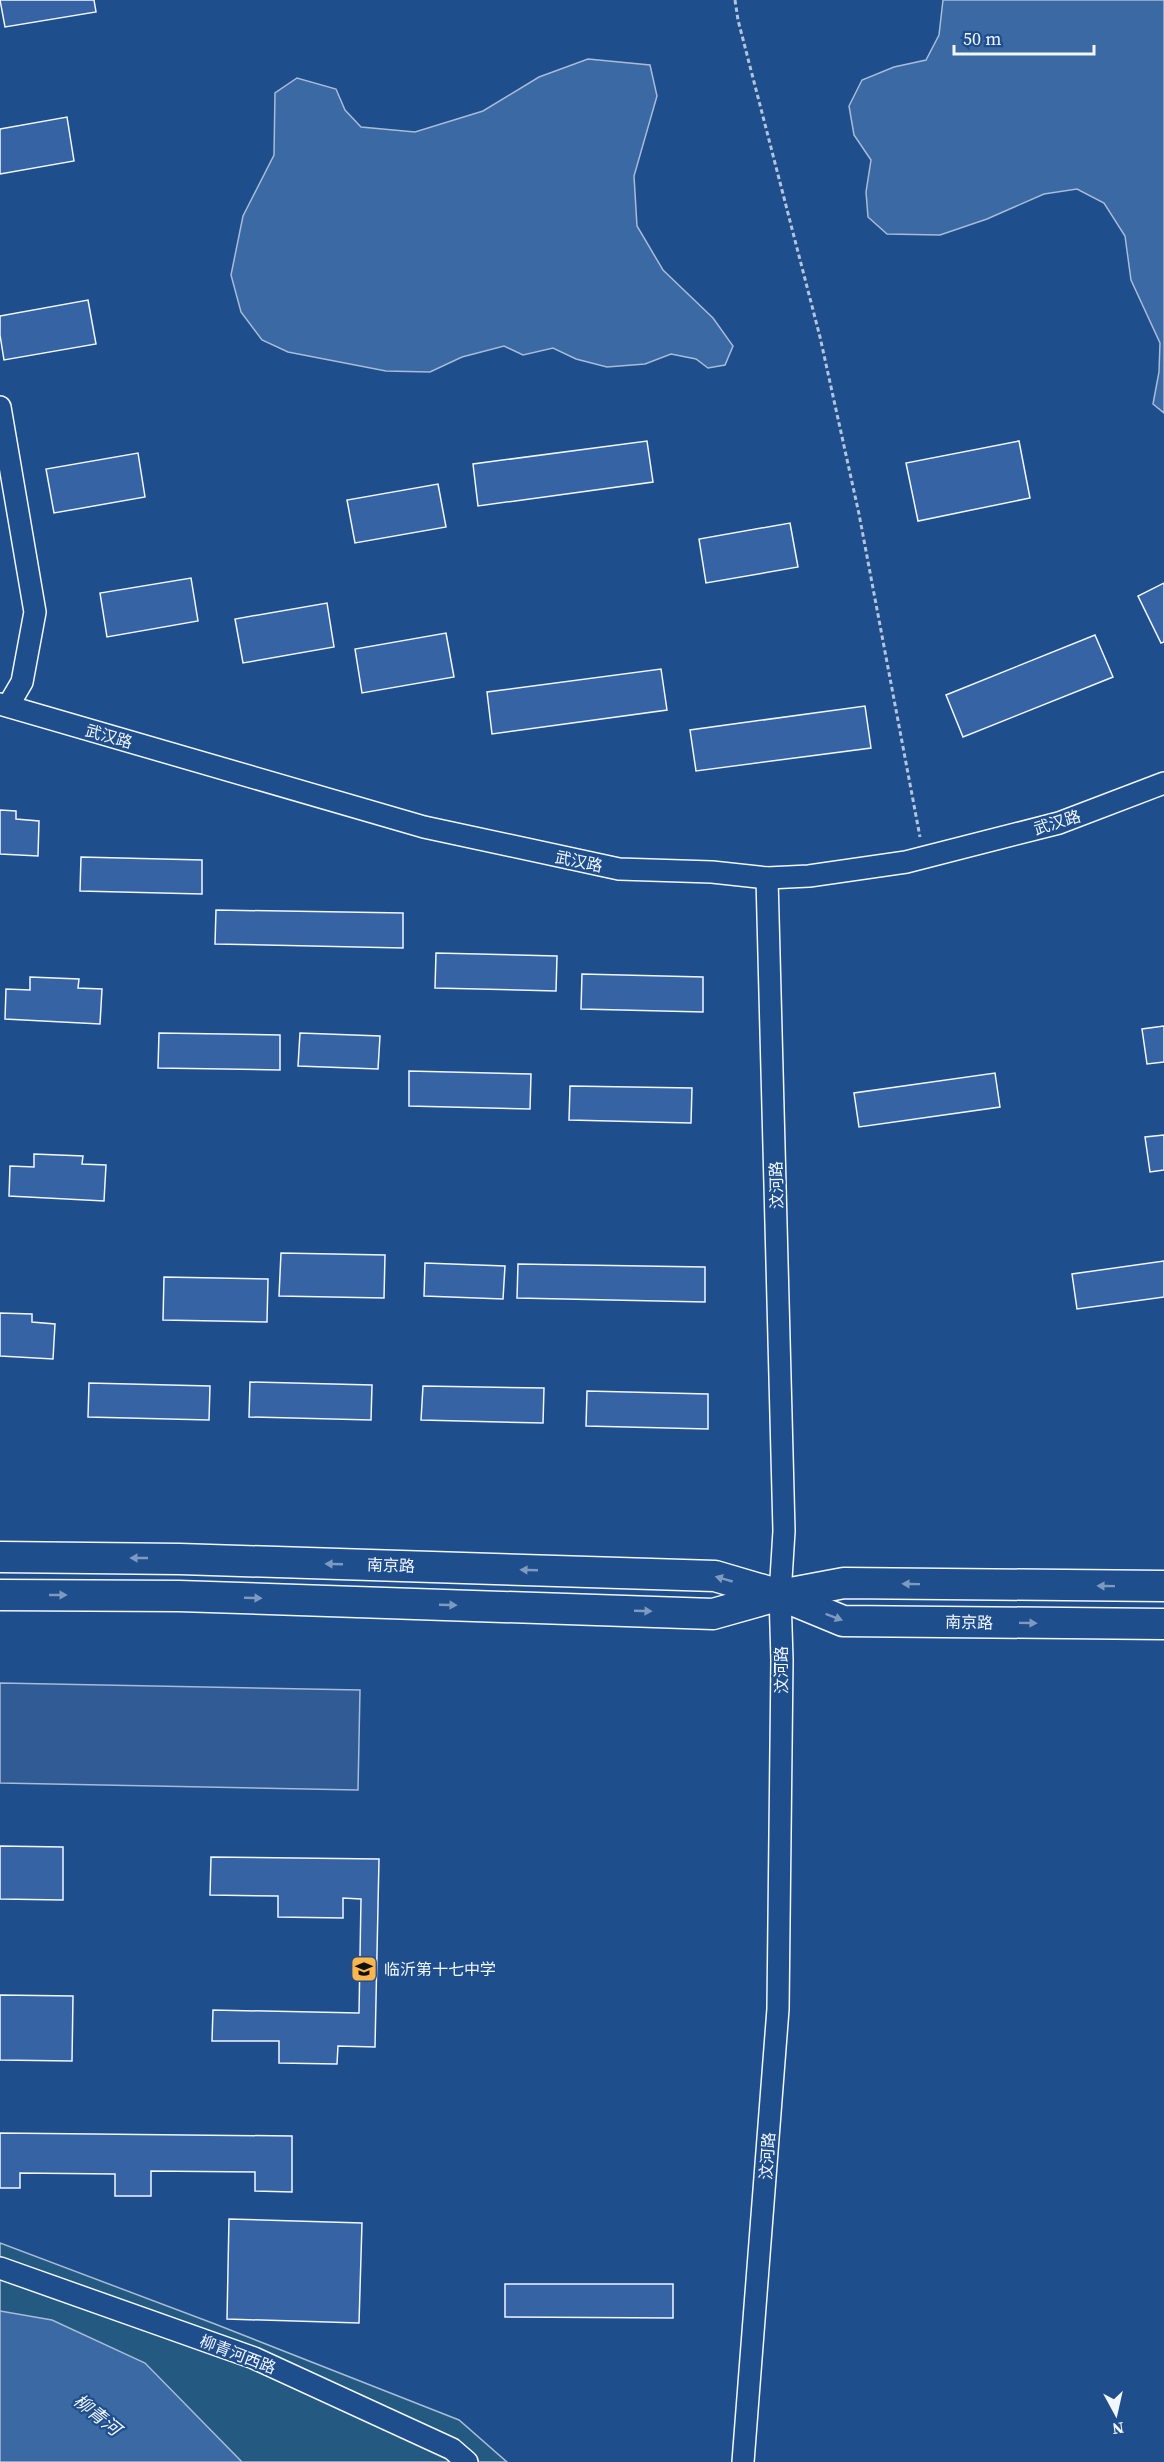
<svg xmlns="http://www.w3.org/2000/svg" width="1164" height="2462" font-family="'Source Serif 4','Noto Sans SC',serif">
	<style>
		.green { fill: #245a82; stroke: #a8bbd7; stroke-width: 1.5 }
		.parking { fill: #305b95; stroke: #a8bbd7; stroke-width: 1.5 }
		.water { fill: #3b69a3; stroke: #a8bbd7; stroke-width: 1.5 }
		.building { fill: #3563a3; stroke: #f2f6ff; stroke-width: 1.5 }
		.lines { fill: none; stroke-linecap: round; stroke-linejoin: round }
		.minor-casing { stroke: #f2f6ff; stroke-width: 24 }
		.highway-casing { stroke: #f2f6ff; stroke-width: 33 }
		.path { stroke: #b3c4dc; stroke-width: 3; stroke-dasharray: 4.5 3; stroke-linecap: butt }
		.minor { stroke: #1f4e8c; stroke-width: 21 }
		.highway { stroke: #1f4e8c; stroke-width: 30 }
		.oneway { fill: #7e9ac0 }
		.labels { text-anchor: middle; stroke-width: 4.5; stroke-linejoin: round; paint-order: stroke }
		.street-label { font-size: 16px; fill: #f2f6ff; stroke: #1f4e8c }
		.poi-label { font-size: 16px; fill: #f2f6ff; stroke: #1f4e8c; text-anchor: start }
		.water-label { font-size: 18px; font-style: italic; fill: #f2f6ff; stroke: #1f4e8c }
	</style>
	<rect width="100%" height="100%" fill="#1f4e8c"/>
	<path class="green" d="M0,2243L215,2324L459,2420L507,2462H0Z"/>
	<path class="parking" d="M0,1683L360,1690L358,1790L0,1783Z"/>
	<g class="water">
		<path d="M943,0H1164V413L1153,404L1159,372L1160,343L1131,280L1125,236L1104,203L1077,189L1044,194L987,219L940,235L887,234L868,217L866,192L871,160L854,135L849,106L862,80L894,67L926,60L939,35Z"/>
		<path d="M588,59L650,65L657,96L634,176L637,226L663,270L713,318L733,346L725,365L708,368L696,359L671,354L645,364L607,367L576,359L553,348L523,355L504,346L462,357L430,372L386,371L288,352L262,340L241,312L231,275L243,216L274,155L275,93L297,78L336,89L345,110L361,127L415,132L483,111L539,77Z"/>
		<path d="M0,2311L52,2320L145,2363L242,2462H0Z"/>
	</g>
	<g class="building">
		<path d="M0,0H94L96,12L5,27Z"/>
		<path d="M67,117L74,161L0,174V129Z"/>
		<path d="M88,300L96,344L4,360L0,335V316Z"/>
		<path d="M647,441L653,482L478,506L473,464Z"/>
		<path d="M1019,441L1030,498L918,521L906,463Z"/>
		<path d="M138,453L145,497L54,513L46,469Z"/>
		<path d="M438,484L446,527L355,543L347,500Z"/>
		<path d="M790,523L798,567L706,583L699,539Z"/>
		<path d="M191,578L198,621L107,637L100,593Z"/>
		<path d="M1164,583V642L1161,643L1138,596Z"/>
		<path d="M327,603L334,647L243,663L235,619Z"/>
		<path d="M446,633L454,677L362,693L355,649Z"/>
		<path d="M1095,635L1113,677L963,737L946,695Z"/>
		<path d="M661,669L667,710L492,734L487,692Z"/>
		<path d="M865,706L871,748L696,771L690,730Z"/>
		<path d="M0,810L16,811V819L39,821L38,856L0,854Z"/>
		<path d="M81,857L202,860V894L80,891Z"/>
		<path d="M216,910L403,913V948L215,944Z"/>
		<path d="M436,953L557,956L556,991L435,988Z"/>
		<path d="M582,974L703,977V1012L581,1009Z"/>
		<path d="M30,977L79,979L78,988L102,989L100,1024L5,1019L6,989L30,990Z"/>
		<path d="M1164,1026V1062L1147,1064L1142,1029Z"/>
		<path d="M159,1033L280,1035V1070L158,1068Z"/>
		<path d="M300,1033L380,1036L378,1069L298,1066Z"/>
		<path d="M409,1071L531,1074L530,1109L409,1106Z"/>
		<path d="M995,1073L1000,1107L859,1127L854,1093Z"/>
		<path d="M570,1086L692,1088L691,1123L569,1120Z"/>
		<path d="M1164,1135V1170L1150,1172L1145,1137Z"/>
		<path d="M34,1154L83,1156L82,1164L106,1165L104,1201L9,1196L10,1166L34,1167Z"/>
		<path d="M281,1253L385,1255L384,1298L279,1296Z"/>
		<path d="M1164,1261V1297L1077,1309L1072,1274Z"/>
		<path d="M425,1263L505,1266L503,1299L424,1296Z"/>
		<path d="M518,1264L705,1267V1302L517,1298Z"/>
		<path d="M164,1277L268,1279L267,1322L163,1320Z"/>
		<path d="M0,1313L32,1314V1322L55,1324L53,1359L0,1356Z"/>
		<path d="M250,1382L372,1385L371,1420L249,1417Z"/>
		<path d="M89,1383L210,1386L209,1420L88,1417Z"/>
		<path d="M423,1386L544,1388L543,1423L421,1420Z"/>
		<path d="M587,1391L708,1394V1429L586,1426Z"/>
		<path d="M0,1846L63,1847V1900L0,1899Z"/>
		<path d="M211,1857L379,1859L375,2047L338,2046L337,2064L279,2063V2041H212L213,2010L359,2013L361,1899L343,1898V1918L278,1917V1896L210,1895Z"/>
		<path d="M0,1995L73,1996L72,2061L0,2060Z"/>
		<path d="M0,2133L292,2136V2192L255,2191V2172L151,2171V2196H115V2174L20,2173V2188H0Z"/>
		<path d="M229,2219L362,2223L359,2323L227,2319Z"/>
		<path d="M505,2284H673V2318L505,2317Z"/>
	</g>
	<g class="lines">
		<defs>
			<g id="minor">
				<path d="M0,407L35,612L22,682L8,706"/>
				<path d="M0,704L424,827L619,869L712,872L767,878L809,876L906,862L1059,823L1164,783"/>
				<path d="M0,2268L254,2358L452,2449L467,2462"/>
				<path d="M743,2462L778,2009L782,1660L780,1595L784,1531L767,878"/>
			</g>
			<g id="highway">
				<path d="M0,1557L180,1559L715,1576L780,1595L843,1621L1164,1624"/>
				<path d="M0,1595L179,1596L713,1614L780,1595L844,1583L1164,1586"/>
			</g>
		</defs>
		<use href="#minor" class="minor-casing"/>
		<use href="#highway" class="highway-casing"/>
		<path class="path" d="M735,0L738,20L820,337L859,514L920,837"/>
		<use href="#minor" class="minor"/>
		<use href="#highway" class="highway"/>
	</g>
	<defs><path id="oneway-solid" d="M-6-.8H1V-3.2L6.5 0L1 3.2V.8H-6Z" transform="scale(1.5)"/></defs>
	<g class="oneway">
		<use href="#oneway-solid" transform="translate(139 1558) rotate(-180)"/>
		<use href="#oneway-solid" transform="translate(334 1564) rotate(-178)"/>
		<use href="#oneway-solid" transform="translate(529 1570) rotate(-178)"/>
		<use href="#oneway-solid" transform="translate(724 1579) rotate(-164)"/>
		<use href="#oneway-solid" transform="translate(911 1584) rotate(-179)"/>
		<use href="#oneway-solid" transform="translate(1106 1586) rotate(-179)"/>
		<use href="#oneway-solid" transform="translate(58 1595)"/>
		<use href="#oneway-solid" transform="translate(253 1598) rotate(2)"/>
		<use href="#oneway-solid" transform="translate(448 1605) rotate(2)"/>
		<use href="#oneway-solid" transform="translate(643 1611) rotate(2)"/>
		<use href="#oneway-solid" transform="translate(834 1617) rotate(21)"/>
		<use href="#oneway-solid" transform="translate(1028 1623) rotate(1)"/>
	</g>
	<defs>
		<symbol id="school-square" viewBox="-11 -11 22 22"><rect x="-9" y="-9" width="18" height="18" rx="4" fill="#ffb74d" stroke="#1f4e8c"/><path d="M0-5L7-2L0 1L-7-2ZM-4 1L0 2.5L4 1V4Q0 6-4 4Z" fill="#111"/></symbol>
	</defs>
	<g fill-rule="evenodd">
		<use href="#school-square" x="349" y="1954" width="30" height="30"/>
	</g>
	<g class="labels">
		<g class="street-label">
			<text transform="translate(109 736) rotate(16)" y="6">武汉路</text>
			<text transform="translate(1057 822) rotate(-17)" y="6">武汉路</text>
			<text transform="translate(579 861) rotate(12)" y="6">武汉路</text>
			<text transform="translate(776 1185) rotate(-91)" y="6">汶河路</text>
			<text transform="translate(391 1565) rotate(2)" y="6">南京路</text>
			<text transform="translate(969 1622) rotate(1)" y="6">南京路</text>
			<text transform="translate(781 1670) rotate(-90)" y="6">汶河路</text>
			<text transform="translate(767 2156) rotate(-86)" y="6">汶河路</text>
			<text transform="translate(238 2354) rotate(21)" y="6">柳青河西路</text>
		</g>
		<g class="poi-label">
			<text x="384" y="1975">临沂第十七中学</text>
		</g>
		<g class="water-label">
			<text transform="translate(97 2415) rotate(39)" y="6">柳青河</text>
		</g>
	</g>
	<g transform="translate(1116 2414) rotate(172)" stroke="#1f4e8c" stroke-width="4.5" paint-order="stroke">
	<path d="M0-4.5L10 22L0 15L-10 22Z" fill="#f2f6ff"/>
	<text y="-9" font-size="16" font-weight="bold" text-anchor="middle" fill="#f2f6ff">N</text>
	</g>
	<path d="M954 45v9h140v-9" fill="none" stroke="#f2f6ff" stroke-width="3"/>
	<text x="963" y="45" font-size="18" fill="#f2f6ff" stroke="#1f4e8c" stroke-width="4.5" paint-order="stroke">50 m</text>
</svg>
